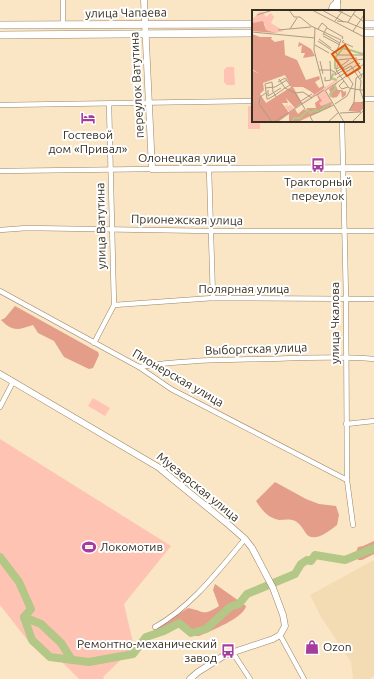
<svg xmlns="http://www.w3.org/2000/svg" width="374" height="679" font-family="Ubuntu,sans-serif">
	<style>
		.built { fill: #f3dbb4 }
		.green { fill: #fec3b3 }
		.forest { fill: #e39d89 }
		.lines { fill: none; stroke-linecap: round; stroke-linejoin: round }
		.river { stroke: #b3c786; stroke-width: 8 }
		.street-casing { stroke: #998668; stroke-width: 5.5 }
		.secondary-casing { stroke: #998668; stroke-width: 7 }
		.primary-casing { stroke: #998668; stroke-width: 8 }
		.street { stroke: #fff; stroke-width: 4.5 }
		.secondary { stroke: #fff; stroke-width: 6 }
		.primary { stroke: #fff; stroke-width: 7 }
		.labels { text-anchor: middle; stroke-width: 4; stroke-linejoin: round; paint-order: stroke }
		.street-label { font-size: 12px; fill: #362e22; stroke: #fff }
		.poi-label { font-size: 12px; fill: #362e22; stroke: #fff }
		.inset-river { fill: none; stroke: #b3c786; stroke-width: 2 }
		.inset-road { fill: none; stroke: #ac9c84; stroke-width: 1 }
		.view { fill: #df570d; fill-opacity: 0.15; stroke: #df570d; stroke-width: 2 }
		.inset-edge { fill: none; stroke: #362e22; stroke-width: 2 }
	</style>
	<rect width="100%" height="100%" fill="#fae5c5"/>
	<path class="built" d="M374,560V676L369,679H353L351,662L321,617L310,595Z"/>
	<g class="green">
		<path d="M227,67H234L235,85H227L224,82V70Z"/>
		<path d="M248,106H253V121H260V129H248Z"/>
		<path d="M93,398L110,408L105,416L88,406Z"/>
		<path d="M0,439L171,546L124,604L134,647L103,677L104,679H79L54,654L32,646L0,605Z"/>
	</g>
	<g class="forest">
		<path d="M15,306L98,352L99,355L93,368L89,369L64,357L54,341L38,333L33,325C18,330 13,332 1,320L5,318Z"/>
		<path d="M275,482L306,499L319,504L336,506L339,515L337,525C329,531 313,545 305,532C302,527 298,521 292,520C288,519 283,520 279,520C268,518 262,510 256,501Z"/>
		<path d="M374,541V554L362,560H358L356,552L358,547L363,546Z"/>
		<path d="M215,584L246,606C244,618 210,631 199,636H196L179,621L161,631L158,629V627L188,608C205,611 202,617 219,606L213,590Z"/>
	</g>
	<g class="lines">
		<g class="river">
			<path d="M0,557L19,582L31,609L24,617L32,640L50,657L89,662L133,654L146,637L164,631L179,623L191,633L206,629L230,607L239,604L247,594L295,574L301,564L307,560L311,561L315,555L345,560L374,548"/>
			<path d="M24,617L41,624L61,643L72,660"/>
		</g>
		<defs>
			<g id="street">
				<path d="M63,25V0"/>
				<path d="M363,99H374"/>
				<path d="M0,105L253,101"/>
				<path d="M342,121L346,298L347,480L353,525"/>
				<path d="M209,169L213,298"/>
				<path d="M0,171L152,169"/>
				<path d="M0,230L27,228L211,231H374"/>
				<path d="M0,291L139,367L171,389L347,480"/>
				<path d="M114,305L213,298L374,299"/>
				<path d="M94,343L114,305L109,104"/>
				<path d="M139,367C180,360 222,360 264,359C301,358 337,356 374,359"/>
				<path d="M0,407L13,382"/>
				<path d="M346,424L374,421"/>
				<path d="M155,627C192,606 218,571 245,539"/>
				<path d="M280,635L304,679"/>
				<path d="M233,653L250,679"/>
			</g>
			<g id="secondary">
				<path d="M144,0L152,169L374,168"/>
				<path d="M337,0V11"/>
				<path d="M331,11L333,6L337,2"/>
				<path d="M0,374L158,467L229,525L245,539L252,548L273,588L283,615L285,626L280,635L273,639L225,655L198,672L190,679"/>
			</g>
			<g id="primary">
				<path d="M363,24H374"/>
				<path d="M0,25L253,24"/>
				<path d="M363,33H374"/>
				<path d="M0,35L253,33"/>
			</g>
		</defs>
		<use href="#street" class="street-casing"/>
		<use href="#secondary" class="secondary-casing"/>
		<use href="#primary" class="primary-casing"/>
		<use href="#street" class="street"/>
		<use href="#secondary" class="secondary"/>
		<use href="#primary" class="primary"/>
	</g>
	<defs>
		<symbol id="hotel-bare" viewBox="-9 -9 18 18"><path d="M-6-4.5h1.5V1H6V5H4.5V3h-9V5H-6ZM-4 0a1.8 1.8 0 1 1 3.6 0ZM.5 0V-2.5h3Q6-2.5 6 0Z" fill="#a63c9e" stroke="#fff" stroke-width="2.5" paint-order="stroke"/></symbol>
		<symbol id="bus-bare" viewBox="-9 -9 18 18"><path d="M-5-6H5V4H4V6H2V4H-2V6H-4V4H-5ZM-3.5-4V0h7V-4ZM-3.5 1.2v1.5H-2V1.2ZM2 1.2v1.5H3.5V1.2Z" fill="#a63c9e" stroke="#fff" stroke-width="2.5" paint-order="stroke"/></symbol>
		<symbol id="stadium-bare" viewBox="-9 -9 18 18"><path d="M0-5a6.5 5 0 1 0 0 10a6.5 5 0 1 0 0-10ZM-3.5-1.8h7v3.6h-7Z" fill="#a63c9e" stroke="#fff" stroke-width="2.5" paint-order="stroke"/></symbol>
		<symbol id="shop-bare" viewBox="-9 -9 18 18"><path d="M-5-2.5h2.3a2.7 3.5 0 0 1 5.4 0H5L5.5 6h-11ZM-1.5-2.5h3a1.5 2.3 0 0 0-3 0Z" fill="#a63c9e" stroke="#fff" stroke-width="2.5" paint-order="stroke"/></symbol>
	</defs>
	<g fill-rule="evenodd">
		<use href="#hotel-bare" x="78" y="108" width="20" height="20"/>
		<use href="#bus-bare" x="308" y="155" width="20" height="20"/>
		<use href="#stadium-bare" x="79" y="537" width="20" height="20"/>
		<use href="#shop-bare" x="302" y="637" width="20" height="20"/>
		<use href="#bus-bare" x="218" y="641" width="20" height="20"/>
	</g>
	<g class="labels">
		<g class="street-label">
			<text transform="translate(126 13) rotate(-1)" y="4">улица Чапаева</text>
			<text transform="translate(137 85) rotate(-93)" y="4">переулок Ватутина</text>
			<text x="187" y="162">Олонецкая улица</text>
			<text transform="translate(187 220) rotate(1)" y="4">Прионежская улица</text>
			<text transform="translate(101 226) rotate(-91)" y="4">улица Ватутина</text>
			<text x="244" y="293">Полярная улица</text>
			<text transform="translate(335 323) rotate(-90)" y="4">улица Чкалова</text>
			<text transform="translate(256 349) rotate(-2)" y="4">Выборгская улица</text>
			<text transform="translate(178 378) rotate(30)" y="4">Пионерская улица</text>
			<text transform="translate(198 487) rotate(39)" y="4">Муезерская улица</text>
		</g>
		<g class="poi-label">
			<text x="88" y="139">Гостевой<tspan x="88" dy="14">дом «Привал»</tspan></text>
			<text x="318" y="186">Тракторный<tspan x="318" dy="14">переулок</tspan></text>
			<text x="100" y="551" text-anchor="start">Локомотив</text>
			<text x="217" y="648" text-anchor="end">Ремонтно-механический<tspan x="217" dy="14">завод</tspan></text>
			<text x="323" y="651" text-anchor="start">Ozon</text>
		</g>
	</g>
	<g transform="translate(252 10)">
		<rect width="112" height="112" fill="#fae5c5"/>
		<path d="M7,2H11L14,7L19,3L22,7L19,13L32,21L24,23L14,20L13,14L0,13V7L2,8ZM83,48L85,55L80,68L86,70L74,80L81,95L56,106L52,99L64,98V93L68,90L64,85L38,101H36L33,96L36,94L35,97L38,95L42,98L82,71L80,70L79,65L83,60Z" fill="#fec3b3"/>
		<path d="M11,11L14,20L24,23L0,21V13ZM0,24L8,27H20L19,29L23,32L32,30L33,45L45,50L54,70L67,66L68,69L63,72L67,78L71,76V79L59,87L62,84L58,81L51,77H41L50,93L43,98L34,88L36,93H30L37,103L43,99L46,104L52,99L54,101L55,98H64L63,93L67,90L65,85L72,80L66,85L70,91L67,93L69,96L80,92L79,96L46,112H37V104L26,112H0V60L8,64L0,59ZM33,65L39,77L14,93L8,84L12,80L11,73ZM47,32L59,39L63,46L51,48L53,43H49L50,35L46,37ZM86,72L83,76L86,80H90L92,82L94,81V85L90,88L89,81L85,87L80,88L77,79ZM102,92H112L111,99L108,102L97,101Z" fill="#e39d89" fill-rule="evenodd"/>
		<path class="inset-river" d="M91,38L111,44M83,59V48L91,38M82,63L79,68L85,70M79,87L78,84L84,78L82,75M40,112L42,108H48L56,100L58,103L63,100L66,102L78,93"/>
		<path class="inset-road" d="M37,0L42,7H48L59,16L89,30L84,43L86,45H112M60,0L112,27M70,0L92,12M85,0L99,7M101,4L112,12M5,5L21,0M83,11L91,0M85,11L95,12L112,19M96,12L104,0M63,18L62,40L72,78M75,18L91,27L90,29M38,19L45,8M66,19L70,13L75,17L71,25M26,20L59,17M101,21L112,5M0,22L63,28M72,24L88,33M71,26L88,35M67,29L79,38M92,30L90,32L101,37M66,31L84,43M63,35L77,43M84,48L92,59M85,50L105,48M68,51L71,64M87,52L84,60L97,78L108,80L112,91L109,93M85,59L97,50M105,59L110,66L108,69M67,60H79L84,63L83,65M84,62L104,50L112,49M83,65L99,56L109,71L108,80H112M73,67V71L79,70L78,51M85,68L108,53M27,69L33,78L43,83M92,71L87,76L90,79L96,77M13,78L23,77L35,70M16,80V86L29,78M73,80L92,112M74,80L112,54M14,83L8,87L7,94L20,112M43,83L51,82L60,88M43,83L53,99M24,87L22,83L21,82L20,72L13,74L15,89H16L18,88L23,85L33,78L38,75L33,68L26,72M49,91L60,84M83,94L95,86L101,74L95,65M97,101L102,92L104,68L112,63M88,103L109,102M22,112L72,80M61,112L58,106L82,95M76,112L87,102M100,112L112,100"/>
		<path class="view" d="M93,35L108,58L95,66L80,44Z"/>
		<rect width="112" height="112" class="inset-edge"/>
	</g>
</svg>
